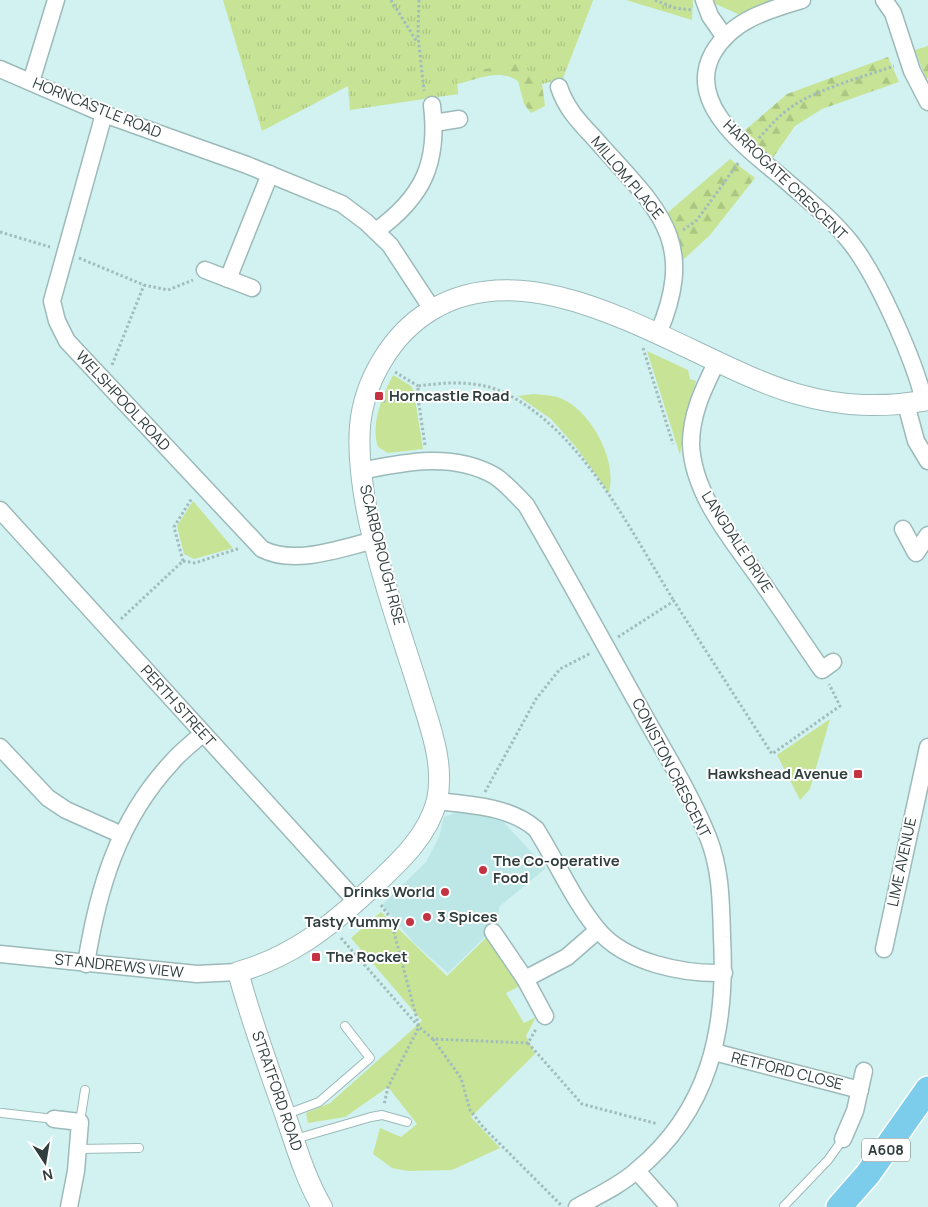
<svg xmlns="http://www.w3.org/2000/svg" width="928" height="1207" font-family="Manrope,sans-serif">
	<style>
		.built { fill: #bde7e7 }
		.green { fill: #c7e496 }
		.forest { fill: url(#forest-firs) }
		.park { fill: url(#park-tufts) }
		.lines { fill: none; stroke-linecap: round; stroke-linejoin: round }
		.service-casing { stroke: #9bbab9; stroke-width: 10 }
		.minor-casing { stroke: #9bbab9; stroke-width: 19 }
		.tertiary-casing { stroke: #9bbab9; stroke-width: 22 }
		.primary-casing { stroke: #fff; stroke-width: 28 }
		.path { stroke: #a1bcbb; stroke-width: 3; stroke-dasharray: 2.5 2.5; stroke-linecap: butt }
		.service { stroke: #fff; stroke-width: 8 }
		.minor { stroke: #fff; stroke-width: 16 }
		.tertiary { stroke: #fff; stroke-width: 20 }
		.primary { stroke: #7ccdeb; stroke-width: 25 }
		.poi-dot { fill: #c33341; stroke: #fff; stroke-width: 2 }
		.labels { text-anchor: middle; stroke-width: 4; stroke-linejoin: round; paint-order: stroke }
		.shield { fill: #fff; stroke: #6f7878; stroke-width: 1 }
		.shield-label { font-size: 14px; font-weight: bold; fill: #313e3e }
		.street-label { font-size: 15px; fill: #313e3e; stroke: #fff }
		.poi-label { font-size: 15px; font-weight: bold; fill: #313e3e; stroke: #fff; text-anchor: start }
	</style>
	<defs>
		<pattern id="forest-firs" width="22" height="20" patternUnits="userSpaceOnUse" patternTransform="scale(1.25)"><rect width="22" height="20" fill="#c7e496"/><path d="M5 1l3.5 6h-7zM16 11l3.5 6h-7z" fill="#abc582"/></pattern>
		<pattern id="park-tufts" width="24" height="20" patternUnits="userSpaceOnUse" patternTransform="scale(1.25)"><rect width="24" height="20" fill="#c7e496"/><path d="M3 7l-1-3M5 7V3M7 7l1-3M15 17l-1-3M17 17v-4M19 17l1-3" fill="none" stroke="#abc582"/></pattern>
	</defs>
	<rect width="100%" height="100%" fill="#d1f2f1"/>
	<path class="built" d="M460,811L498,816L546,868L499,907V923L448,973L414,943L382,905L426,862L439,837L444,817Z"/>
	<g class="green">
		<path d="M707,0H780L740,15Z"/>
		<path d="M647,351L688,370L690,379L696,381L686,416L680,455Z"/>
		<path d="M393,375L411,386L414,392L423,449L388,453L378,447C370,423 383,395 393,375Z"/>
		<path d="M533,394C542,395 552,395 560,398C591,410 618,461 609,493L576,447L551,419L518,396Z"/>
		<path d="M193,501L233,548L194,559L184,554L177,526Z"/>
		<path d="M830,719L810,789L800,800L777,755Z"/>
		<path d="M381,912L447,976L491,933L522,985L506,993L524,1023L536,1017L526,1036L535,1054L471,1117L500,1148L452,1170L408,1171L392,1168L373,1154L380,1128L401,1137L417,1124L388,1087L345,1117L308,1123L306,1113L330,1103L422,1021L351,938Z"/>
	</g>
	<g class="forest">
		<path d="M474,0H593L563,78L542,84L545,106L531,113L524,104L518,81C499,68 479,79 457,84L458,94L433,97Z"/>
		<path d="M928,46V78L926,79L915,50Z"/>
		<path d="M888,57L899,82L822,109L795,126L772,159L743,132L787,94Z"/>
		<path d="M730,159L755,178L710,235L683,260L666,214Z"/>
	</g>
	<g class="park">
		<path d="M223,0H593L563,78L542,84L521,63L456,74L458,94L350,110L348,86L262,131Z"/>
		<path d="M626,0H693L692,20Z"/>
	</g>
	<g class="lines">
		<defs>
			<g id="service">
				<path d="M2,1113L54,1119"/>
				<path d="M287,1114L319,1102L370,1058L345,1026"/>
				<path d="M80,1122L85,1090"/>
				<path d="M295,1139L371,1117L382,1115L407,1122"/>
				<path d="M78,1149L139,1148"/>
				<path d="M784,1206L828,1160L843,1139"/>
			</g>
			<g id="minor">
				<path d="M704,0L710,16L724,36"/>
				<path d="M802,0C768,10 732,20 713,53C684,105 751,151 785,180C808,200 832,219 851,243C877,276 914,359 924,401"/>
				<path d="M884,0L893,13L912,71L928,102"/>
				<path d="M0,69L104,114L247,165L342,204L366,222L390,245L432,309"/>
				<path d="M31,82L56,0"/>
				<path d="M559,87C566,109 581,124 596,140C656,208 699,238 658,334"/>
				<path d="M104,114L52,301L57,321L67,341L262,549C295,566 341,548 375,540"/>
				<path d="M434,123L459,119"/>
				<path d="M376,231C423,197 439,163 432,105"/>
				<path d="M205,270L252,288"/>
				<path d="M228,279L270,174"/>
				<path d="M717,361C704,388 691,413 691,444C693,498 737,545 766,588C785,615 803,643 822,670L833,662"/>
				<path d="M906,404L916,441L928,461"/>
				<path d="M361,471C405,462 453,452 495,476C507,484 516,495 526,505C565,572 602,640 640,708C663,750 690,792 708,837C721,869 721,903 722,937C727,1029 710,1110 636,1171C619,1186 597,1196 577,1207"/>
				<path d="M0,510L356,901"/>
				<path d="M903,529L916,553L928,535"/>
				<path d="M0,747L48,798L66,810L122,835"/>
				<path d="M437,801C471,805 509,806 536,829C557,862 573,900 598,930C626,963 683,974 724,973"/>
				<path d="M493,932L525,979"/>
				<path d="M884,949L928,747"/>
				<path d="M0,954L197,974L238,972"/>
				<path d="M86,964C98,888 118,820 172,762C181,751 193,743 203,733"/>
				<path d="M545,1016L525,979L567,957L598,930"/>
				<path d="M714,1052L860,1090"/>
				<path d="M54,1119L80,1122L76,1171L69,1207"/>
				<path d="M843,1139L855,1111L864,1071"/>
				<path d="M637,1171L669,1207"/>
			</g>
			<path id="tertiary" d="M322,1207C305,1178 296,1146 285,1114C268,1067 251,1020 238,972C289,958 328,928 366,893C394,867 428,838 437,800C445,763 429,724 419,690C395,613 354,506 360,426C364,381 392,334 430,311C541,242 691,364 797,394C842,407 883,408 928,400"/>
			<path id="primary" d="M839,1207L868,1174L928,1089"/>
		</defs>
		<use href="#service" class="service-casing"/>
		<use href="#minor" class="minor-casing"/>
		<use href="#tertiary" class="tertiary-casing"/>
		<use href="#primary" class="primary-casing"/>
		<g class="path">
			<path d="M391,0L417,42"/>
			<path d="M419,0L418,36L424,91"/>
			<path d="M655,0L675,8L692,10"/>
			<path d="M759,138C771,125 783,111 799,102C828,86 863,77 894,66"/>
			<path d="M683,230L697,220L739,162"/>
			<path d="M0,232L50,247"/>
			<path d="M79,258L144,285L168,290L193,280"/>
			<path d="M643,348L673,444"/>
			<path d="M112,365L144,285"/>
			<path d="M395,372L418,386"/>
			<path d="M383,401L418,398"/>
			<path d="M425,445L418,398V386C447,382 478,380 505,393C583,432 630,530 674,601"/>
			<path d="M183,561L174,527L192,498"/>
			<path d="M183,561L195,563L240,548"/>
			<path d="M121,619L183,561"/>
			<path d="M618,637L674,601L772,754L840,706L829,684"/>
			<path d="M485,792L536,699L560,669L591,653"/>
			<path d="M381,905L390,917L419,1027L433,1039L528,1043L536,1029"/>
			<path d="M341,938L419,1027L388,1087L384,1105"/>
			<path d="M433,1039L461,1078L470,1110L483,1127L561,1205"/>
			<path d="M528,1043L582,1104L658,1124"/>
		</g>
		<use href="#service" class="service"/>
		<use href="#minor" class="minor"/>
		<use href="#tertiary" class="tertiary"/>
		<use href="#primary" class="primary"/>
	</g>
	<g class="poi-dot">
		<rect x="374" y="391" width="10" height="10" rx="2.5"/>
		<rect x="853" y="769" width="10" height="10" rx="2.5"/>
		<circle cx="483" cy="870" r="5"/>
		<circle cx="445" cy="892" r="5"/>
		<circle cx="427" cy="917" r="5"/>
		<circle cx="410" cy="922" r="5"/>
		<rect x="311" y="952" width="10" height="10" rx="2.5"/>
	</g>
	<g class="labels">
		<rect class="shield" x="862" y="1138.5" width="48" height="23" rx="4"/>
		<g class="shield-label">
			<text x="886" y="1155">A608</text>
		</g>
		<g class="street-label">
			<text transform="translate(97 108) rotate(22)" y="5">HORNCASTLE ROAD</text>
			<text transform="translate(627 178) rotate(50)" y="5">MILLOM PLACE</text>
			<text transform="translate(785 180) rotate(44)" y="5">HARROGATE CRESCENT</text>
			<text transform="translate(123 401) rotate(47)" y="5">WELSHPOOL ROAD</text>
			<text transform="translate(737 542) rotate(57)" y="5">LANGDALE DRIVE</text>
			<text transform="translate(382 555) rotate(76)" y="5">SCARBOROUGH RISE</text>
			<text transform="translate(178 706) rotate(48)" y="5">PERTH STREET</text>
			<text transform="translate(671 768) rotate(63)" y="5">CONISTON CRESCENT</text>
			<text transform="translate(902 862) rotate(-78)" y="5">LIME AVENUE</text>
			<text transform="translate(119 966) rotate(6)" y="5">ST ANDREWS VIEW</text>
			<text transform="translate(787 1071) rotate(14)" y="5">RETFORD CLOSE</text>
			<text transform="translate(277 1091) rotate(71)" y="5">STRATFORD ROAD</text>
		</g>
		<g class="poi-label">
			<text x="389" y="401">Horncastle Road</text>
			<text x="848" y="779" text-anchor="end">Hawkshead Avenue</text>
			<text x="493" y="866">The Co-operative<tspan x="493" dy="17">Food</tspan></text>
			<text x="435" y="897" text-anchor="end">Drinks World</text>
			<text x="437" y="922">3 Spices</text>
			<text x="400" y="927" text-anchor="end">Tasty Yummy</text>
			<text x="326" y="962">The Rocket</text>
		</g>
	</g>
	<g transform="translate(45 1162) rotate(168)" stroke="#ffffff" stroke-width="4" paint-order="stroke">
	<path d="M0-4L9 19L0 12L-9 19Z" fill="#313e3e"/>
	<text y="-8" font-size="14" font-weight="bold" text-anchor="middle" fill="#313e3e">N</text>
	</g>
</svg>
